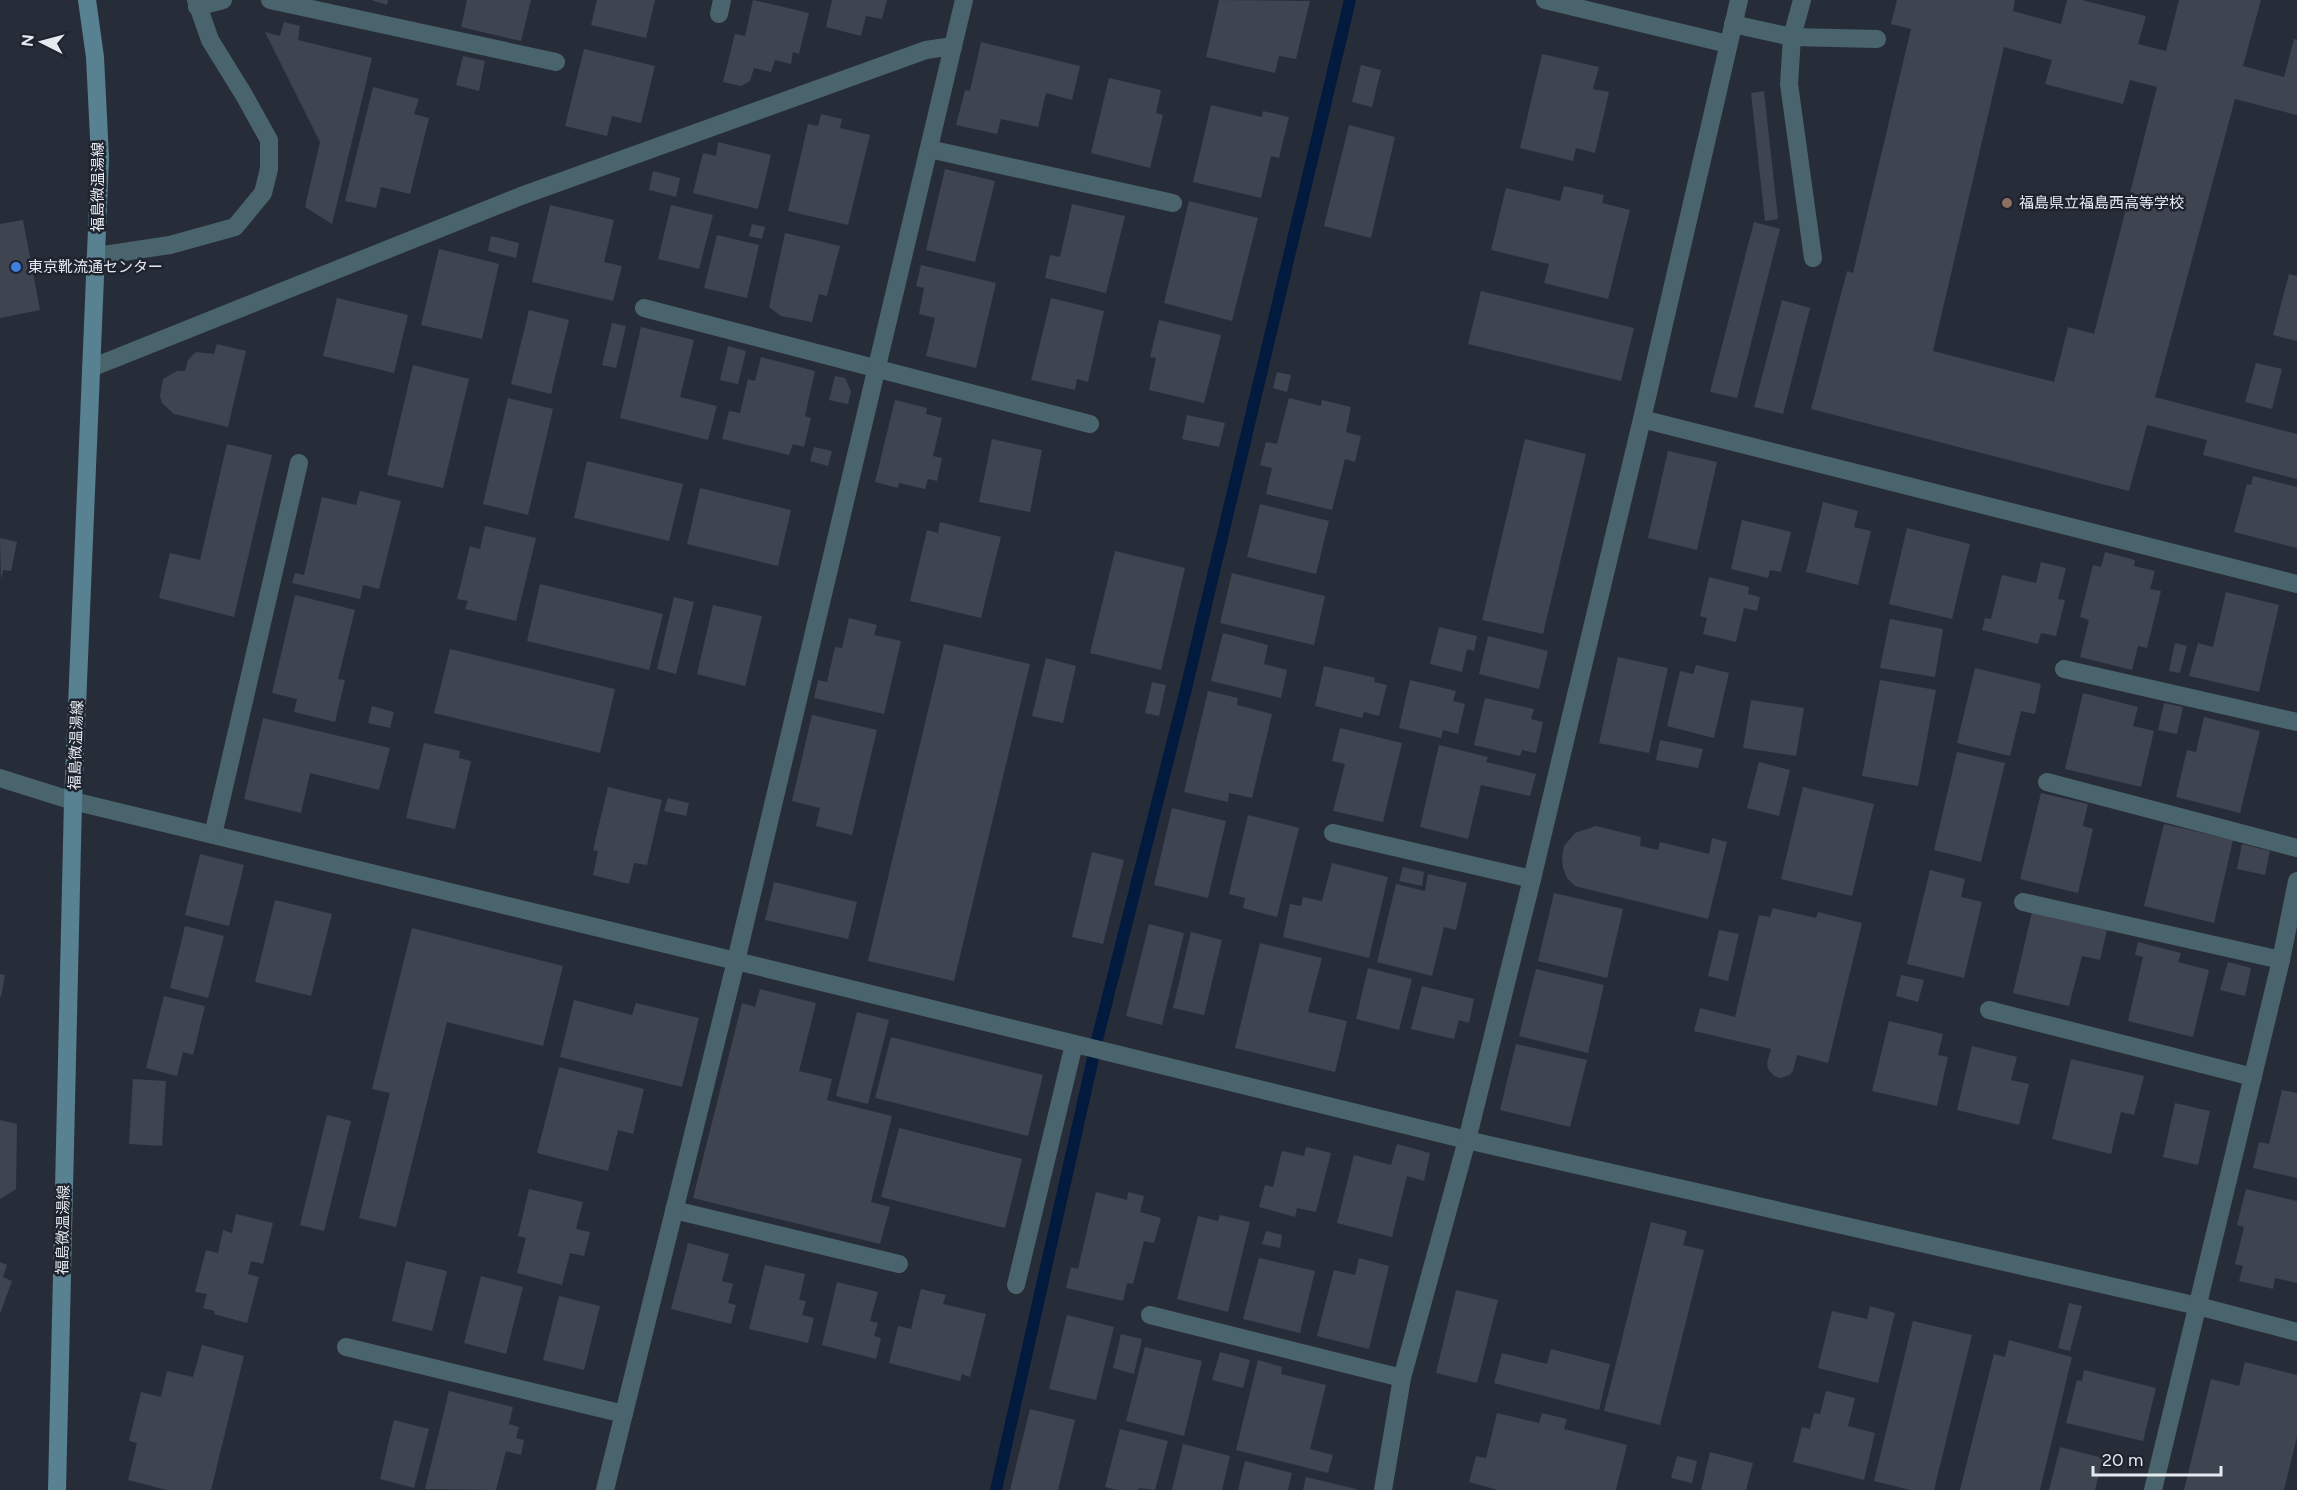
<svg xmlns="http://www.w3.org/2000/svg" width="2297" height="1490" font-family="Figtree,'Noto Sans JP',sans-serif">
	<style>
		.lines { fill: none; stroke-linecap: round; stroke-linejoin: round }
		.stream { stroke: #031a3f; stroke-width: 12 }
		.building { fill: #3e4450; fill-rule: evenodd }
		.lane { stroke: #4a646d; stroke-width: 18 }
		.street { stroke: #4a646d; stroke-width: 18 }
		.secondary { stroke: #588291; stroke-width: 18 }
		.education-dot { fill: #8d6e63; stroke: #1e232e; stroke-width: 2 }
		.shop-dot { fill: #3f7fe0; stroke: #1e232e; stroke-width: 2 }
		.labels { text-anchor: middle; stroke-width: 5; stroke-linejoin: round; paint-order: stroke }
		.street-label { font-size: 15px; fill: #e5e9f0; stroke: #1e232e }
		.poi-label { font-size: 15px; fill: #e5e9f0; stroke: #1e232e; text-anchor: start }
	</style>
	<rect width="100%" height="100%" fill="#272d38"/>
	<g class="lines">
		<path class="stream" d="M996,1490L1098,1036L1186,689L1350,0"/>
	</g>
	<g class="building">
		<path d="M371,0H388L387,5Z"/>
		<path d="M467,0H531L521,41L461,27Z"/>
		<path d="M597,0H655L646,38L591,25Z"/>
		<path d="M753,0L809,13L799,54L793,52L791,64L775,60L771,72L754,68L750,81L741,86L723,82L735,34L745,36Z"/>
		<path d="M832,0H887L882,19L866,16L861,36L826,27Z"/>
		<path d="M1219,0L1310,1L1296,59L1279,56L1275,73L1206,57Z"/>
		<path d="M1897,0H2015L2013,11L2061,24L2067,0H2082L2146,16L2138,44L2166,51L2179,0H2261L2243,66L2284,77L2294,39L2297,40V115L2235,99L2155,397L2297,434V479L2203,455L2207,440L2147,425L2129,491L1811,409L1847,271L1853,273L1911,29L1891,24ZM2004,47L2052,60L2045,84L2123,104L2130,80L2157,87L2094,334L2068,327L2054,382L1933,351Z"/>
		<path d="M284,22L300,26L298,40L372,58L332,224L305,207L320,142L265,32L280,36Z"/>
		<path d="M981,42L1080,66L1072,100L1046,93L1038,127L1001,119L997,134L956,125L965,90L970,91Z"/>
		<path d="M584,49L655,66L641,123L612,116L607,136L565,126Z"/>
		<path d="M1542,54L1599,67L1593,89L1609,92L1595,153L1576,148L1573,161L1520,148Z"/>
		<path d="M463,56L485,61L479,91L456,85Z"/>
		<path d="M1361,65L1381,70L1372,107L1352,102Z"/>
		<path d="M1109,78L1161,90L1156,113L1163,115L1150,168L1091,153Z"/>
		<path d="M373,87L419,99L414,114L429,118L410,194L381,187L376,208L345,201Z"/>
		<path d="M1764,91L1778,219L1765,221L1751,93Z"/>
		<path d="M1211,105L1262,117L1263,111L1289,117L1279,158L1271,156L1261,198L1193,182Z"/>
		<path d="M821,114L842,119L840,128L870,135L848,225L788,211L808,124L818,126Z"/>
		<path d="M1349,125L1395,137L1371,238L1324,226Z"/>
		<path d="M718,142L771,155L758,209L693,193L703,153L716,156Z"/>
		<path d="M945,169L995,181L975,262L926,250Z"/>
		<path d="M653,171L680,178L676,197L649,190Z"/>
		<path d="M1564,186L1604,195L1602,203L1630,210L1608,299L1544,283L1549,264L1491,250L1506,188L1560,201Z"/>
		<path d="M1189,201L1258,218L1232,321L1164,303Z"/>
		<path d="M1072,204L1125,216L1106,293L1045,278L1050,255L1060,257Z"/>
		<path d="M550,205L614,220L604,262L622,266L613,301L532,282Z"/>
		<path d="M671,205L713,215L699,269L658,259Z"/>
		<path d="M23,220L40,310L0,318V224Z"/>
		<path d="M1754,222L1780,229L1737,398L1710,392Z"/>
		<path d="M752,224L765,227L762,239L749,236Z"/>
		<path d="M785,233L840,246L827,296L819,294L812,322L781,316L769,307Z"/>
		<path d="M717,235L759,245L747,298L704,288Z"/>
		<path d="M491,236L519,243L516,258L488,251Z"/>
		<path d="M439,249L499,264L482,339L421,325Z"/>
		<path d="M921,265L996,283L976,368L926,356L935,318L919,314L924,288L916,286Z"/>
		<path d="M2289,274L2297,276V341L2273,335Z"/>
		<path d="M1481,291L1634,328L1621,381L1468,344Z"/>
		<path d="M337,298L408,315L394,373L323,356Z"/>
		<path d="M1051,298L1104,311L1088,382L1077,379L1075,390L1031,380Z"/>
		<path d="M1782,300L1810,308L1783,414L1754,407Z"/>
		<path d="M529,310L569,320L551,394L511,384Z"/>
		<path d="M1159,320L1221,335L1204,403L1149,390L1156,358L1150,357Z"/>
		<path d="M612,323L626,326L616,368L602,365Z"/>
		<path d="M641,327L694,340L680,397L717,406L708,440L620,418Z"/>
		<path d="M217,344L246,351L228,427L174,414L162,403L160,396L163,379L177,371H185L188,360L196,352L214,354Z"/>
		<path d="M728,346L746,351L738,384L720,380Z"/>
		<path d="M761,357L815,371L805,416L811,418L804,447L793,444L789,455L722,439L729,411L740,413L748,379L755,381Z"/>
		<path d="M2256,363L2282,369L2272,409L2245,402Z"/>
		<path d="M413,365L469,379L443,488L387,475Z"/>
		<path d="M1277,372L1291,375L1287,392L1273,388Z"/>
		<path d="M835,376L845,378L851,391L848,404L829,400Z"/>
		<path d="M508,398L553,409L528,515L483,504Z"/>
		<path d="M1289,398L1321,406L1322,400L1351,407L1346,432L1361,436L1355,462L1345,459L1332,510L1266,494L1272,468L1260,465L1266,442L1277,444Z"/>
		<path d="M895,400L927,408L926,414L942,418L933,456L942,458L937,481L928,479L925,489L899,483L898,488L875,482Z"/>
		<path d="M1187,415L1225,423L1219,447L1182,439Z"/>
		<path d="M992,439L1042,450L1030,512L979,502Z"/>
		<path d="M1525,439L1586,454L1543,634L1482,620Z"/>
		<path d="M227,444L272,455L234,617L159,598L170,553L200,560Z"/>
		<path d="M814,447L832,451L828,466L810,461Z"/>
		<path d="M1668,451L1717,462L1697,550L1648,538Z"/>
		<path d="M587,461L683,484L669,541L574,518Z"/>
		<path d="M2253,476L2297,487V548L2234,532L2247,484L2251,485Z"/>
		<path d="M700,488L791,510L778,566L687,544Z"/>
		<path d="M360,491L401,501L379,589L363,585L360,599L292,583L295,573L304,575L322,497L356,505Z"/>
		<path d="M1823,502L1858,511L1854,527L1871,531L1858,585L1806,572Z"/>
		<path d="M1260,504L1329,521L1316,574L1247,557Z"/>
		<path d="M1742,520L1791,532L1781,572L1770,570L1768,578L1731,569Z"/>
		<path d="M940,522L1001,537L981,618L910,601L927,530L938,533Z"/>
		<path d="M485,526L536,538L516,621L465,609L468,601L457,599L470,546L480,549Z"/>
		<path d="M1907,528L1970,544L1952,619L1889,604Z"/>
		<path d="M0,538L17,542L11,571L3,570L1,580Z"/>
		<path d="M1115,551L1185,568L1161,670L1090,653Z"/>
		<path d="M2105,552L2135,560L2134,566L2155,571L2150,589L2161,591L2147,648L2138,646L2132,670L2080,657L2089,620L2080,617L2093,565L2101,567Z"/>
		<path d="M2041,562L2066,568L2058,599L2065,600L2056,636L2041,633L2038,644L1982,630L1985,618L1991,619L2002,575L2036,583Z"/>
		<path d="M1232,573L1325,596L1314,645L1220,623Z"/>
		<path d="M1709,577L1749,587L1748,594L1760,597L1757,611L1744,608L1736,642L1703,634L1707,618L1700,616Z"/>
		<path d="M540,584L663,614L649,670L527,641Z"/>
		<path d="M2226,592L2279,605L2259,692L2189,676L2198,643L2213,647Z"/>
		<path d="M295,595L355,610L338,679L345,680L335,722L294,712L297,699L272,693Z"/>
		<path d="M674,597L694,602L676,674L657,669Z"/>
		<path d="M713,605L762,616L745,686L697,674Z"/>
		<path d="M849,618L877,625L874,635L901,641L884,714L814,698L818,680L827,682L835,647L842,648Z"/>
		<path d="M1890,619L1943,629L1935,677L1880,668Z"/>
		<path d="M1439,627L1477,636L1474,651L1467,649L1462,672L1430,664Z"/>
		<path d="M1223,633L1268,645L1264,664L1287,670L1281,698L1211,681Z"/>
		<path d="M1488,636L1548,651L1539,689L1479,674Z"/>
		<path d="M2175,643L2187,646L2180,673L2169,671Z"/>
		<path d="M944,644L1030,664L954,981L868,961Z"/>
		<path d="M450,649L615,689L600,753L434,713Z"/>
		<path d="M1618,657L1668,668L1649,753L1599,743Z"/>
		<path d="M1046,658L1076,666L1063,723L1032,716Z"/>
		<path d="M1696,665L1729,673L1714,738L1667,726L1680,671L1693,674Z"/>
		<path d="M1324,666L1372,677L1375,678L1374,682L1387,685L1379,716L1364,712L1362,718L1315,706Z"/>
		<path d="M1975,668L2041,684L2035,714L2021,711L2010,756L1957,743Z"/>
		<path d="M1410,680L1456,691L1453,701L1465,704L1458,734L1443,730L1441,738L1399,728Z"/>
		<path d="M1880,680L1936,690L1918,786L1862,776Z"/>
		<path d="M1152,682L1166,685L1159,716L1145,713Z"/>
		<path d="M1208,691L1238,698L1237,705L1272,714L1252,798L1229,793L1228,802L1184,792Z"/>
		<path d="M2083,693L2138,707L2133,726L2154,731L2141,787L2065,769Z"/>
		<path d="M1485,698L1534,709L1531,719L1543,722L1536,753L1522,750L1520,756L1474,745Z"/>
		<path d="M1751,700L1804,708L1796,756L1743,748Z"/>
		<path d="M2164,703L2183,707L2177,734L2158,730Z"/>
		<path d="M372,706L394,712L390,728L368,723Z"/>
		<path d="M812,715L877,730L852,835L816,826L820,808L792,801Z"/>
		<path d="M2204,717L2260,731L2240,813L2176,797L2187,750L2196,752Z"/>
		<path d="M263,718L390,748L379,790L310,773L301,813L244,799Z"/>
		<path d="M1340,728L1402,743L1383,822L1333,811L1345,764L1332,761Z"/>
		<path d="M1660,740L1703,749L1698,768L1656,760Z"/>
		<path d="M424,743L460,751L459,758L471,761L455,829L406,818Z"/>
		<path d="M1439,745L1488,757L1486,762L1536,774L1530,796L1481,785L1468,839L1420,827Z"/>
		<path d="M1957,752L2005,763L1981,862L1934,850Z"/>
		<path d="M1759,762L1790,770L1779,816L1747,808Z"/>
		<path d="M608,787L662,800L647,865L634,863L629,884L593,875L598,851L593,850Z"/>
		<path d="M1803,787L1874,804L1852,896L1781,879Z"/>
		<path d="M2041,793L2088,804L2083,826L2093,829L2078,893L2020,879Z"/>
		<path d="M668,798L689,803L686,816L664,811Z"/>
		<path d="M1172,808L1226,821L1208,898L1154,885Z"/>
		<path d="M1248,815L1299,828L1277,917L1243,908L1245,898L1229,894Z"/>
		<path d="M2164,824L2233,840L2214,923L2144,906Z"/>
		<path d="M1596,826L1641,837L1640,846L1658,850L1660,842L1709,854L1712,838L1727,842L1708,919L1575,886L1567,878L1563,868L1562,857L1564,846L1575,833Z"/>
		<path d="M2242,844L2270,851L2265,875L2237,869Z"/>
		<path d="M1092,852L1124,860L1103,944L1072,937Z"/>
		<path d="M200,854L244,865L229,926L185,915Z"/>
		<path d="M1332,863L1388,877L1369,958L1283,937L1290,904L1301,906L1303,897L1322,901Z"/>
		<path d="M1403,867L1424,872L1422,886L1399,881Z"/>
		<path d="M1930,870L1965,879L1961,897L1982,902L1964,978L1907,964Z"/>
		<path d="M1428,874L1467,883L1456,930L1444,927L1432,976L1377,962L1396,884L1425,891Z"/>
		<path d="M774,882L857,902L848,939L765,920Z"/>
		<path d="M1554,893L1623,909L1607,978L1538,961Z"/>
		<path d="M275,900L332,914L311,996L255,982Z"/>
		<path d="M1773,908L1816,918L1818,912L1862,923L1828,1063L1797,1055L1793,1071L1789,1075L1781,1078L1774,1076L1768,1069L1767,1063L1771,1049L1694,1031L1700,1008L1735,1017L1759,915L1770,917Z"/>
		<path d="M2032,912L2107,930L2100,960L2082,956L2069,1006L2013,993Z"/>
		<path d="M1149,924L1184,933L1162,1025L1126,1016Z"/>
		<path d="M185,926L224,936L208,998L170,988Z"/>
		<path d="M412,928L563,966L543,1046L447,1022L396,1227L359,1218L390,1093L372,1089Z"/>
		<path d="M1719,930L1739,934L1728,981L1708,976Z"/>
		<path d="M1191,932L1222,940L1204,1015L1173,1008Z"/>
		<path d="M2138,942L2181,953L2178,962L2209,970L2193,1037L2128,1021L2143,957L2135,955Z"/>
		<path d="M1260,943L1322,958L1308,1012L1347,1021L1335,1072L1235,1048Z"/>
		<path d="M2228,962L2251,968L2245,996L2220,990Z"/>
		<path d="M1368,968L1412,979L1399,1030L1356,1019Z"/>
		<path d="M1536,969L1604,985L1588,1053L1519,1036Z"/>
		<path d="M0,974L5,975L1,997H0Z"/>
		<path d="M1901,975L1924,980L1918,1002L1896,996Z"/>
		<path d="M1422,986L1474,999L1469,1023L1459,1020L1454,1039L1411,1029Z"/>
		<path d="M760,989L816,1003L799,1071L832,1079L827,1100L892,1116L871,1202L890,1207L880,1244L693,1198L742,1003L755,1007Z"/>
		<path d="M164,996L205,1006L193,1055L183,1052L177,1076L146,1068Z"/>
		<path d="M574,1000L632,1015L636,1003L699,1018L682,1087L560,1057Z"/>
		<path d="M857,1012L889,1020L868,1104L836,1096Z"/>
		<path d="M1889,1021L1943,1034L1938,1055L1948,1057L1937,1106L1872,1091Z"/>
		<path d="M891,1037L1043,1075L1028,1136L875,1098Z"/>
		<path d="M1516,1044L1587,1060L1570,1127L1500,1110Z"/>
		<path d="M1972,1046L2017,1057L2011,1080L2029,1084L2019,1125L1957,1110Z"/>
		<path d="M2071,1059L2144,1076L2134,1115L2121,1112L2111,1154L2052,1139Z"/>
		<path d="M559,1067L644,1089L633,1134L618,1130L608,1171L537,1153Z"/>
		<path d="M133,1079L166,1081L162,1146L129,1144Z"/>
		<path d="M2282,1090L2297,1093V1178L2253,1168L2259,1142L2269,1144Z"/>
		<path d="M2175,1103L2210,1111L2198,1165L2163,1157Z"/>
		<path d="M327,1115L351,1121L324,1231L300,1225Z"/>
		<path d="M0,1120L17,1124L16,1189L0,1199Z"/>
		<path d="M899,1128L1022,1159L1005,1228L881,1197Z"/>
		<path d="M1397,1144L1430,1153L1424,1181L1407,1176L1392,1237L1337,1223L1354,1155L1391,1165Z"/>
		<path d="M1306,1147L1331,1153L1316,1212L1297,1208L1295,1217L1259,1207L1265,1185L1273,1187L1282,1151L1304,1156Z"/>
		<path d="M529,1189L583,1202L576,1229L590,1232L584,1256L570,1253L562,1285L517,1273L526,1238L518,1236Z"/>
		<path d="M2246,1189L2297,1201V1283L2275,1278L2273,1289L2239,1281L2243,1266L2235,1264L2244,1227L2237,1225Z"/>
		<path d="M1096,1192L1127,1200L1128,1192L1144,1196L1140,1212L1161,1218L1154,1243L1144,1241L1133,1284L1127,1283L1123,1301L1066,1288L1071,1267L1078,1269Z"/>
		<path d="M236,1214L273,1223L263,1264L251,1261L248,1274L259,1277L247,1323L214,1314L215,1311L203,1308L207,1294L195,1292L206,1250L218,1253L223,1230L232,1233Z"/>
		<path d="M1220,1215L1250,1222L1228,1312L1177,1299L1198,1216L1218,1221Z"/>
		<path d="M1651,1222L1687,1231L1683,1245L1704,1250L1660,1425L1604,1411Z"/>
		<path d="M1266,1231L1282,1235L1280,1248L1262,1244Z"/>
		<path d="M688,1243L729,1254L722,1281L733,1284L728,1303L736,1305L731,1324L671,1309Z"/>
		<path d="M1259,1258L1315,1271L1300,1333L1243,1319Z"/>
		<path d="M1359,1258L1389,1266L1369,1349L1317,1336L1334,1270L1355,1275Z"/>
		<path d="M406,1261L447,1271L432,1331L392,1321Z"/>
		<path d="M0,1262L7,1265L3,1277L12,1281L0,1314Z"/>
		<path d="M765,1265L805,1274L799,1300L806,1301L802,1315L814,1318L808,1343L749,1329Z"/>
		<path d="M481,1276L523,1287L506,1354L464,1343Z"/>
		<path d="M837,1282L878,1292L870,1321L878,1323L874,1336L881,1338L876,1359L822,1345Z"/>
		<path d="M921,1289L946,1295L943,1304L986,1314L970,1377L962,1374L960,1381L889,1363L898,1326L911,1329Z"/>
		<path d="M1456,1290L1498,1300L1477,1383L1436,1373Z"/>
		<path d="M559,1296L600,1306L584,1370L543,1360Z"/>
		<path d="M2069,1303L2082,1306L2070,1351L2058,1348Z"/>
		<path d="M1870,1306L1895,1313L1878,1383L1818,1368L1832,1311L1867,1319Z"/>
		<path d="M1067,1315L1114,1327L1096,1400L1049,1389Z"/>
		<path d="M1913,1321L1972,1335L1934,1490H1910L1874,1481Z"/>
		<path d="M1121,1334L1142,1339L1134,1374L1113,1368Z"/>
		<path d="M2009,1340L2072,1357L2040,1490H1960L1994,1354L2005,1357Z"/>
		<path d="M202,1345L244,1356L211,1490H167L128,1480L137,1443L129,1441L141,1392L161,1397L167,1371L193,1377Z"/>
		<path d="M1145,1347L1202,1361L1184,1436L1126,1421Z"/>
		<path d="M1551,1349L1610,1364L1599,1410L1494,1383L1502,1353L1547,1364Z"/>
		<path d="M1220,1352L1250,1360L1243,1388L1212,1380Z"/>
		<path d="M1258,1360L1282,1367L1281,1374L1326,1385L1310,1449L1333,1455L1328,1473L1236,1450Z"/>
		<path d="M2245,1362L2297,1375V1437L2284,1490H2184L2211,1379L2239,1386Z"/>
		<path d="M2084,1370L2156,1388L2143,1441L2066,1423L2077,1380L2082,1381Z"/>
		<path d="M449,1391L513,1407L509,1424L519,1427L516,1438L524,1440L521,1455L506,1451L496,1490L425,1489Z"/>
		<path d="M1826,1391L1855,1398L1848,1426L1875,1433L1864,1480L1793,1462L1802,1427L1810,1429L1814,1413L1820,1414Z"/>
		<path d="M1030,1409L1075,1420L1058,1490H1010Z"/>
		<path d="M1497,1413L1539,1423L1542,1413L1567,1419L1564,1429L1627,1445L1616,1490H1498L1469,1482L1476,1456L1486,1458Z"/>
		<path d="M394,1420L429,1429L414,1488L380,1479Z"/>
		<path d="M1120,1429L1168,1441L1155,1490L1139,1488L1138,1490H1117L1105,1487Z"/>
		<path d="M1183,1444L1230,1456L1222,1490H1172Z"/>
		<path d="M2060,1447L2103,1458L2095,1490H2049Z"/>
		<path d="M1710,1452L1753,1463L1746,1490H1701Z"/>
		<path d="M1677,1456L1697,1461L1692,1483L1671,1478Z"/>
		<path d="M1245,1461L1292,1473L1288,1490H1238Z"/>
		<path d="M1306,1477L1356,1489V1490H1303Z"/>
	</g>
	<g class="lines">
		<g class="lane">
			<path d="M1802,0L1792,37L1789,84L1813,258"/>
			<path d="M1733,24L1792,37L1877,39"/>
		</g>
		<g class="street">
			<path d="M270,0L556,62"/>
			<path d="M1545,0L1728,44"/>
			<path d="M197,7L223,0"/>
			<path d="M719,14L722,0"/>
			<path d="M929,149L1173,203"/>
			<path d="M97,256L170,245L235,227L263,193L269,169V140L244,95L210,40L196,0"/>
			<path d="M644,308L1090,424"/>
			<path d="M91,368L521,196L926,50L953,46"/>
			<path d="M1642,419L1739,0"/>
			<path d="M2064,669L2297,722"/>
			<path d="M0,778L73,801L736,961L1467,1140L2198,1306L2297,1332"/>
			<path d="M2047,782L2297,848"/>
			<path d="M1333,833L1532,879"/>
			<path d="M213,835L299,463"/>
			<path d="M2023,902L2281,960"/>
			<path d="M1989,1010L2253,1077"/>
			<path d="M674,1210L899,1264"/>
			<path d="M1016,1285L1074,1044"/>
			<path d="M1150,1315L1402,1378"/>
			<path d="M346,1347L624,1414"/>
			<path d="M605,1490L736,961L964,0"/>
			<path d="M1383,1490L1402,1378L1467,1140L1532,879L1642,419L2297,584"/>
			<path d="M2153,1490L2281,960L2297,881"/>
		</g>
		<path class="secondary" d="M57,1490L73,801L100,158L95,57L87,0"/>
	</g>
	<circle class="education-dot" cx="2007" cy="203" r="6"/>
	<circle class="shop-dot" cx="16" cy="267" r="6"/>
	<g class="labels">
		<g class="street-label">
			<text transform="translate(98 187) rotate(-90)" y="5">福島微温湯線</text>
			<text transform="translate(76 745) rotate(-88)" y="5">福島微温湯線</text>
			<text transform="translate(63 1230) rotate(-89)" y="5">福島微温湯線</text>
		</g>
		<g class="poi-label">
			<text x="2019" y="208">福島県立福島西高等学校</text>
			<text x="28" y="272">東京靴流通センター</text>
		</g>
	</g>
	<g transform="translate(42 42) rotate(276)" stroke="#1e232e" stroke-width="4.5" paint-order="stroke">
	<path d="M0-4.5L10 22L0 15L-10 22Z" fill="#e5e9f0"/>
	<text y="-9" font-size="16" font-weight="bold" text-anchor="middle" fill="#e5e9f0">N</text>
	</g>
	<path d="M2093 1466v9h128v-9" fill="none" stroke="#e5e9f0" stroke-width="3"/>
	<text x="2102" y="1466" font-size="18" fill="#e5e9f0" stroke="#1e232e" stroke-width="4.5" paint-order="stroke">20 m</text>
</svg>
